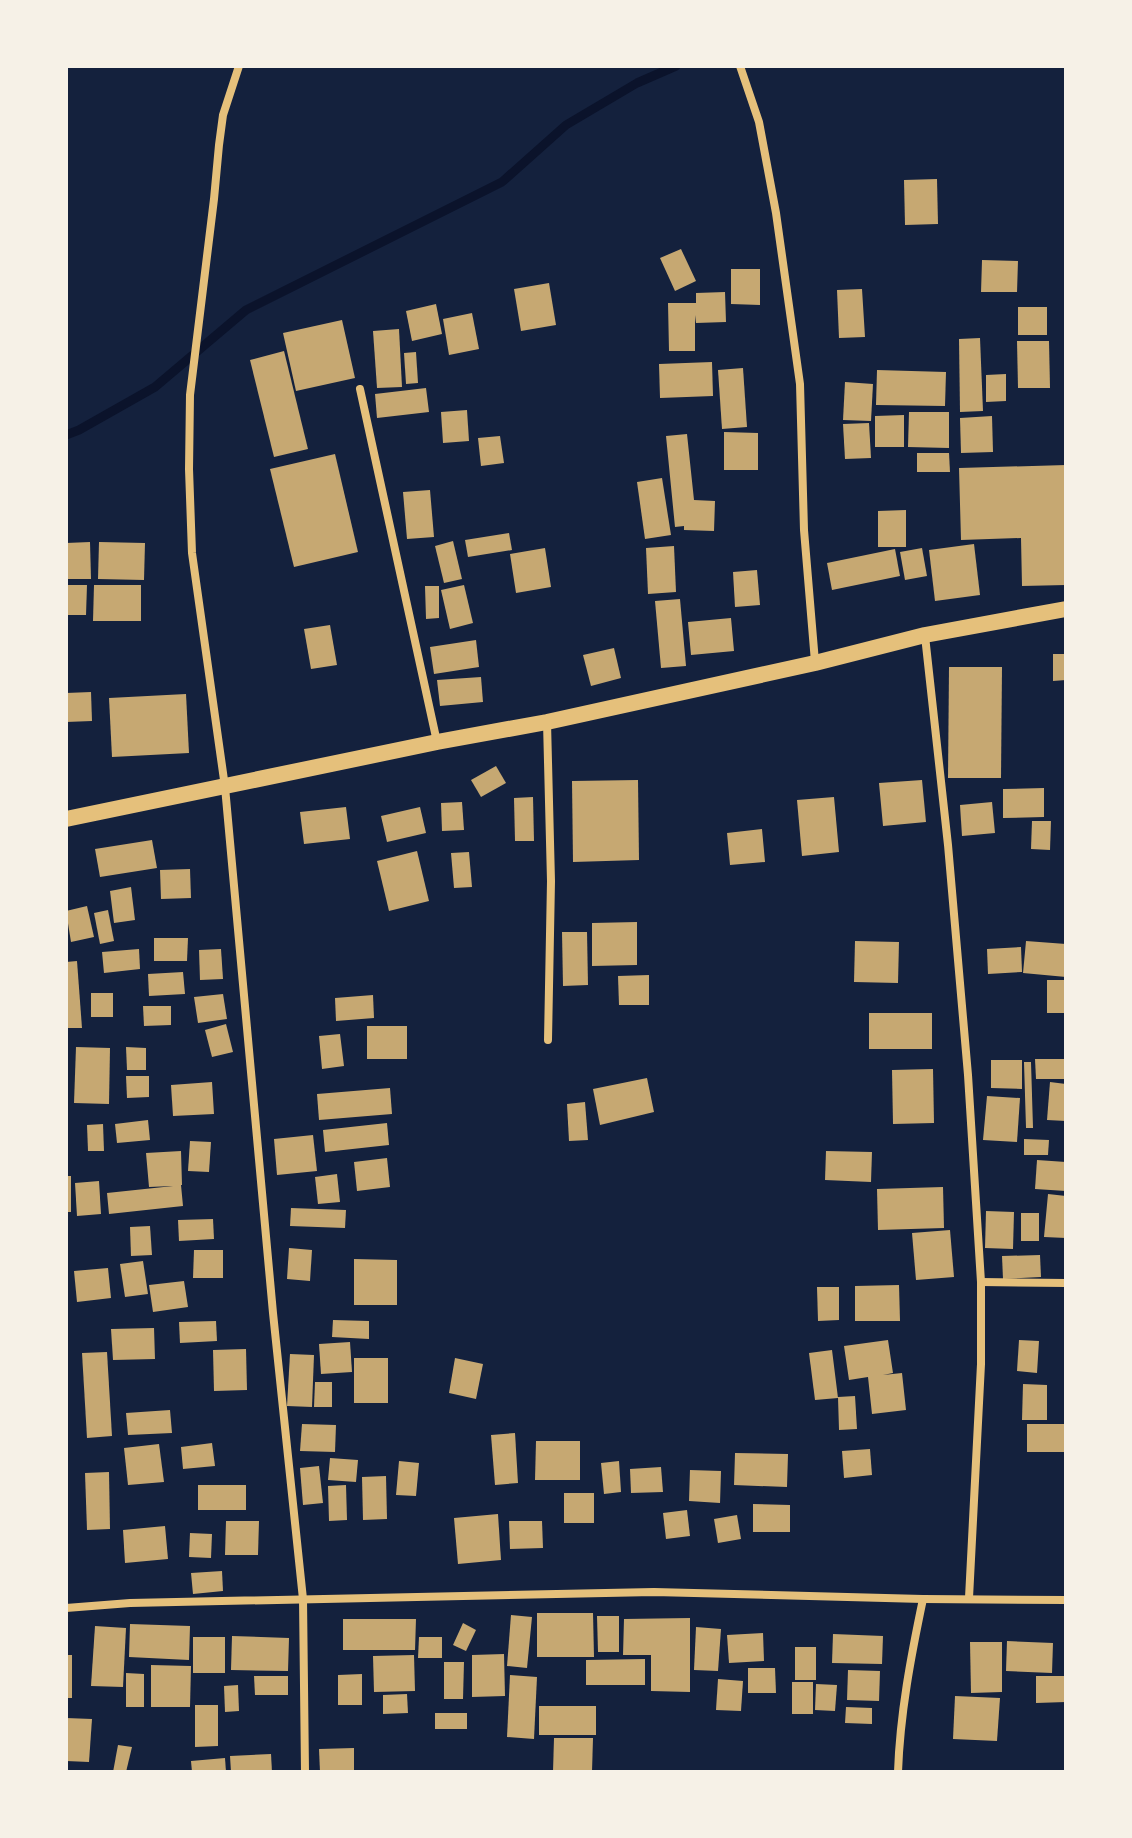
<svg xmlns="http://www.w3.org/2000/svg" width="1132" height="1838" font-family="Mulish,sans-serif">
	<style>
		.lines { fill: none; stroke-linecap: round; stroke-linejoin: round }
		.stream { stroke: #0b132b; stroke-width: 9 }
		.building { fill: #c6a872 }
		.minor { stroke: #e5c07b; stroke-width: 8 }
		.secondary { stroke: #e5c07b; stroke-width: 16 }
	</style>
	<rect width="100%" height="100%" fill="#14213d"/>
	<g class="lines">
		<path class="stream" d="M66,435L79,430L155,387L246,310L502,182L566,125L637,83L676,66"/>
	</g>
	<g class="building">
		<path d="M937,179L938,224L905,225L904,180Z"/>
		<path d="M681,249L696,281L675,291L660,258Z"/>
		<path d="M982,260L1018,261L1017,292H981Z"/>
		<path d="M731,269H760V305L731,304Z"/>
		<path d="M549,283L556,325L521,331L514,289Z"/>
		<path d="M862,289L865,337L839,338L837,290Z"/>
		<path d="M725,292L726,322L696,323L695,315V351H669L668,303H696V293Z"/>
		<path d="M436,304L442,334L412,341L406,311Z"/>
		<rect x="1018" y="307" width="29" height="28"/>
		<path d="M472,313L479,349L449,355L443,319Z"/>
		<path d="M342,320L355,378L296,391L283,333Z"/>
		<path d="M399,329L402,387L377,388L373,331Z"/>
		<path d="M980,338L983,411L960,412L959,339Z"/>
		<path d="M1017,341H1049L1050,388H1018Z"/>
		<path d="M284,351L308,449L274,457L250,360Z"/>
		<path d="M416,352L418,383L406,384L404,353Z"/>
		<path d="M712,362L713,396L660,398L659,364Z"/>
		<path d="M743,368L747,427L722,429L718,370Z"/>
		<path d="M877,370L946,372L945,406L876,405Z"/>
		<path d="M1006,374V401L986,402V375Z"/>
		<path d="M845,382L873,384L871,421L843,420Z"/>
		<path d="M426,388L429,412L377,418L375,394Z"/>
		<path d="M467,410L469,441L443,443L441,412Z"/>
		<path d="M909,412H949V448L908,447Z"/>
		<path d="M904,415V447H875V416Z"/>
		<path d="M992,416L993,452L961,453L960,418Z"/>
		<path d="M869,423L871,458L845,459L843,424Z"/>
		<path d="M724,432L758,433V470H724Z"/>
		<path d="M687,434L694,500L715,501L714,531L684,530V526L675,527L666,436Z"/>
		<path d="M500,436L504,463L481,466L478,438Z"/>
		<path d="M917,453H949L950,472H917Z"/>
		<path d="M335,454L358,552L294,567L270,469Z"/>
		<path d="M1066,465V585L1022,586L1021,538L961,540L959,468Z"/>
		<path d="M662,478L671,535L645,539L637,482Z"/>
		<path d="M430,490L434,537L407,539L403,492Z"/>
		<path d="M906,510V547H878V511Z"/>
		<path d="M509,533L512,550L468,557L465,540Z"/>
		<path d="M453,541L462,579L444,583L435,546Z"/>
		<path d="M90,542L91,579H66V543Z"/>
		<path d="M99,542L145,543L144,580L98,579Z"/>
		<path d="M974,544L980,595L935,601L929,550Z"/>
		<path d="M674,546L676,592L648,594L646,548Z"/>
		<path d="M545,548L551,587L516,593L510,554Z"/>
		<path d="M922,548L927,576L905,580L900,552Z"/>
		<path d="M895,549L900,576L832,590L827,563Z"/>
		<path d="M757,570L760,605L735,607L733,572Z"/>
		<path d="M66,585H87L86,615H66Z"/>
		<path d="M94,585H141V621H93Z"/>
		<path d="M464,585L473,623L450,629L441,590Z"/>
		<path d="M425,586H439V618L426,619Z"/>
		<path d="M680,599L686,666L661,668L655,601Z"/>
		<path d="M731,618L734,651L691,655L688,622Z"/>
		<path d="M330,625L337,665L311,669L304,629Z"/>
		<path d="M476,640L479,667L434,674L430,647Z"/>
		<path d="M614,648L621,678L591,686L583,655Z"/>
		<path d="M1053,654H1066V680L1053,681Z"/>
		<path d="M949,667H1002L1001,778H948Z"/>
		<path d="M481,677L483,702L440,706L437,680Z"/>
		<path d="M91,692L92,721L66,722V693Z"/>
		<path d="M186,694L189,753L112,757L109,698Z"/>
		<path d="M496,766L506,783L481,797L471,780Z"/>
		<path d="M638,780L639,860L573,862L572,781Z"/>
		<path d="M922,780L926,822L883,826L879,783Z"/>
		<path d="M1044,788V817L1003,818V789Z"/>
		<path d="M533,797L534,841H515L514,798Z"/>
		<path d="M834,797L839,852L802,856L797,800Z"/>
		<path d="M462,802L464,830L442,831L441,803Z"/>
		<path d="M992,802L995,833L962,836L960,805Z"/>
		<path d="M346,807L350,839L304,844L300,812Z"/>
		<path d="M420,807L426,833L387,842L381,816Z"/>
		<path d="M1032,821H1051L1050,850L1031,849Z"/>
		<path d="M762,829L765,862L730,865L727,833Z"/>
		<path d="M152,840L157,868L100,877L95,849Z"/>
		<path d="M417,851L429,901L389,911L377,861Z"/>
		<path d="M469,852L472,887L454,888L451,853Z"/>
		<path d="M190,869L191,898L161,899L160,870Z"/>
		<path d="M131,887L135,920L114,923L110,891Z"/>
		<path d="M87,906L94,937L71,942L66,911Z"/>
		<path d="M108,910L114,941L100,944L94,913Z"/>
		<path d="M637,922V965L592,966V923Z"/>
		<path d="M562,932H587L588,985L563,986Z"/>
		<path d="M154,938H188L187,961H154Z"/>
		<path d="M855,941L899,942L898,983L854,982Z"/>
		<path d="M1026,941L1066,944V977L1023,973Z"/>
		<path d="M1021,947L1022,972L988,974L987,949Z"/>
		<path d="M139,949L140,969L104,973L102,952Z"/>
		<path d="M221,949L223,979L200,980L199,950Z"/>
		<path d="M77,961L82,1028H66V962Z"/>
		<path d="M183,972L185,994L149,996L148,974Z"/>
		<path d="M649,975V1005H619L618,976Z"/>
		<rect x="1047" y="980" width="19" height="33"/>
		<rect x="91" y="993" width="22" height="24"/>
		<path d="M223,994L227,1019L198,1023L194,997Z"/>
		<path d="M373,995L374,1018L336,1021L335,998Z"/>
		<path d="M143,1006H171V1025L144,1026Z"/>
		<rect x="869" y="1013" width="63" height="36"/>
		<path d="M226,1024L233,1052L212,1057L205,1030Z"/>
		<rect x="367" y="1026" width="40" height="33"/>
		<path d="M340,1034L344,1066L322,1069L319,1036Z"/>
		<path d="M76,1047L110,1048L109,1104L74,1103Z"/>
		<path d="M126,1047L146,1048V1070H127Z"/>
		<path d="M1035,1059H1066V1079H1036Z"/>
		<path d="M991,1060H1022V1089L991,1088Z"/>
		<path d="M1024,1062H1031L1033,1128H1026Z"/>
		<path d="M933,1069L934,1123L893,1124L892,1070Z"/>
		<path d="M126,1076H149V1097L127,1098Z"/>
		<path d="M647,1078L654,1112L600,1125L593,1089Z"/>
		<path d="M212,1082L214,1114L173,1116L171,1085Z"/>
		<path d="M1050,1082L1066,1084V1121L1047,1120Z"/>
		<path d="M390,1088L392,1114L319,1120L317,1094Z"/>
		<path d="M987,1096L1020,1098L1017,1142L983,1140Z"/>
		<path d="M585,1102L588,1140L569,1141L567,1104Z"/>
		<path d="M148,1120L150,1140L117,1143L115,1124Z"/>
		<path d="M387,1123L389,1145L325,1152L323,1130Z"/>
		<path d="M103,1124L104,1151H88L87,1125Z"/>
		<path d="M313,1135L317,1171L277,1175L274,1139Z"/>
		<path d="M1024,1139L1049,1140L1048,1155H1024Z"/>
		<path d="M190,1141L211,1142L209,1172L188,1171Z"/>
		<path d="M181,1151L182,1185H181L183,1206L109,1214L107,1193L173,1186L149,1187L146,1153Z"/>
		<path d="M826,1151L872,1152L871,1182L825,1180Z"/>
		<path d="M387,1158L390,1187L357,1191L354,1162Z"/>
		<path d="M1037,1160L1066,1162V1191L1035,1189Z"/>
		<path d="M337,1174L340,1202L318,1204L315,1177Z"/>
		<rect x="66" y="1176" width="5" height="36"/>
		<path d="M99,1181L101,1214L77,1216L75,1183Z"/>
		<path d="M943,1187L944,1228L878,1230L877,1189Z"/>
		<path d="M1048,1194L1066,1196V1238L1044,1237Z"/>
		<path d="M291,1208L346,1210L345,1228L290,1226Z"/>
		<path d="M986,1211L1014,1212L1013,1249L985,1248Z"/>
		<rect x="1021" y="1213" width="18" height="28"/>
		<path d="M213,1219L214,1239L179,1241L178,1220Z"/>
		<path d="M150,1226L152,1255L131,1256L130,1227Z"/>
		<path d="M950,1230L954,1277L916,1280L912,1233Z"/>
		<path d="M289,1248L312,1250L310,1281L287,1279Z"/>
		<path d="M194,1250H223V1278H193Z"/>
		<path d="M1040,1255L1041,1277L1003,1279L1002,1256Z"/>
		<path d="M354,1259L397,1260V1305H354Z"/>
		<path d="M143,1261L148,1294L125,1297L120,1264Z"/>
		<path d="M108,1268L111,1298L77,1302L74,1271Z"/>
		<path d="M184,1281L188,1307L153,1312L149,1285Z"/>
		<path d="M899,1285L900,1321H855V1286Z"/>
		<path d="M817,1287H839V1320L818,1321Z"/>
		<path d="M333,1320L369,1321V1339L332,1337Z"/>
		<path d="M216,1321L217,1341L180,1343L179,1322Z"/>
		<path d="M154,1328L155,1359L113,1360L111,1329Z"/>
		<path d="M888,1340L893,1373L883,1375L902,1373L906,1410L872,1414L868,1377L849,1380L844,1346Z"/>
		<path d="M1019,1340L1039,1341L1037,1373L1017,1371Z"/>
		<path d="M350,1342L352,1372L321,1374L319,1344Z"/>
		<path d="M246,1349L247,1390L214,1391L213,1350Z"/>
		<path d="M832,1350L838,1398L815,1400L809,1353Z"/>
		<path d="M107,1352L112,1436L87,1438L82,1353Z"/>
		<path d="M290,1354L314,1355L312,1407L287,1406Z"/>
		<rect x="354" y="1358" width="34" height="45"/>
		<path d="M455,1358L483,1364L476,1399L449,1393Z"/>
		<path d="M315,1382H332V1407H314Z"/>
		<path d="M1023,1384L1047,1385V1420H1022Z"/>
		<path d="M855,1396L857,1429L839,1430L838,1397Z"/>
		<path d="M170,1410L172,1433L128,1435L126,1413Z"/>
		<path d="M302,1424L336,1425L335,1452L300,1451Z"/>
		<rect x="1027" y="1424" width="39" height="28"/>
		<path d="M515,1433L518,1483L495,1485L491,1435Z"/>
		<path d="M536,1441H580V1480H535Z"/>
		<path d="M212,1443L215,1466L183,1469L181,1447Z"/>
		<path d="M159,1444L164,1482L128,1485L124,1448Z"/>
		<path d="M870,1449L872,1475L844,1478L842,1451Z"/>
		<path d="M735,1453L788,1454L787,1487L734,1485Z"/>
		<path d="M330,1458L358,1460L356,1482L328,1480Z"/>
		<path d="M399,1461L419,1463L416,1496L396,1495Z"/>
		<path d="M619,1461L621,1492L604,1494L601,1463Z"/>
		<path d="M319,1466L323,1503L303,1505L300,1468Z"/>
		<path d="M661,1467L663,1492L631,1493L630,1469Z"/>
		<path d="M690,1470L721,1471L720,1503L689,1501Z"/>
		<path d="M109,1472L110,1529L87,1530L85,1473Z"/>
		<path d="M386,1476L387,1519L363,1520L362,1477Z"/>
		<rect x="198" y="1485" width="48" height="25"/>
		<path d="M346,1485L347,1520L329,1521L328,1486Z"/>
		<rect x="564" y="1493" width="30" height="30"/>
		<path d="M753,1504L790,1505V1532H753Z"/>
		<path d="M687,1510L690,1536L666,1539L663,1513Z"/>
		<path d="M498,1514L501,1560L458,1564L454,1518Z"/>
		<path d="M737,1515L741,1539L718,1543L714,1519Z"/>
		<path d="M226,1521H259L258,1555H225Z"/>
		<path d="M509,1521H542L543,1548L510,1549Z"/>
		<path d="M165,1526L168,1559L125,1563L123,1530Z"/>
		<path d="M190,1533L212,1534L211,1558L189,1557Z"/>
		<path d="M222,1571L223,1591L193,1594L191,1573Z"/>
		<path d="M537,1613H593L594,1657H537Z"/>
		<path d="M511,1615L532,1617L527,1668L507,1666Z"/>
		<path d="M597,1616H619V1652H598Z"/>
		<path d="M690,1618V1692L651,1691V1655H623L624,1619Z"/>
		<path d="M343,1619H416L415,1650H343Z"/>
		<path d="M463,1623L476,1630L466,1651L453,1645Z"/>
		<path d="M130,1624L190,1626L189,1660L129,1657Z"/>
		<path d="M95,1626L126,1628L123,1687L91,1686Z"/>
		<path d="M696,1627L721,1629L718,1671L694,1670Z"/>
		<path d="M763,1633L764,1661L729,1663L727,1635Z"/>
		<path d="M833,1634L883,1636L882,1664L832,1663Z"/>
		<path d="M232,1636L289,1638L288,1671L231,1670Z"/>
		<rect x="193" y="1637" width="32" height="36"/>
		<path d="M419,1637H442V1658H418Z"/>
		<path d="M1007,1641L1053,1643L1052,1673L1006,1671Z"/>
		<path d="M970,1642H1002V1692L971,1693Z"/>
		<rect x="795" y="1647" width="21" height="33"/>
		<path d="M504,1654L505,1696L472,1697V1655Z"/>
		<rect x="66" y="1655" width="6" height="43"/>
		<path d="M414,1655L415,1691L374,1692L373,1656Z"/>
		<path d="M645,1659V1685H586V1660Z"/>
		<path d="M444,1662H464L463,1699H444Z"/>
		<path d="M151,1665L191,1666L190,1707H151Z"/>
		<path d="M748,1668H775L776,1693H748Z"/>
		<path d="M848,1670L880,1671L879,1701L847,1700Z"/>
		<path d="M126,1673L144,1674V1707H126Z"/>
		<path d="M362,1674V1705H338V1675Z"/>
		<path d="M510,1675L537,1677L534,1739L507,1737Z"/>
		<path d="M254,1676H288V1695H255Z"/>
		<path d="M1036,1676H1066V1702L1036,1703Z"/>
		<path d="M718,1679L743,1681L741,1711L716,1710Z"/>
		<rect x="792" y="1682" width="21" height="32"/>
		<path d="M816,1684L837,1685L835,1711L815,1710Z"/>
		<path d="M238,1685L239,1711L225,1712L224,1686Z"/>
		<path d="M407,1694L408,1713L383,1714V1695Z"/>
		<path d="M955,1696L1000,1698L997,1741L953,1739Z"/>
		<path d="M195,1705H218V1746L195,1747Z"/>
		<rect x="539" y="1706" width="57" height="29"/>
		<path d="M846,1707L872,1708V1724L845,1723Z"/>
		<rect x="435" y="1713" width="32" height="16"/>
		<path d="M66,1718L92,1719L89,1762L66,1761Z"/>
		<path d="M554,1738H593L592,1772H553Z"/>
		<path d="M118,1745L132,1747L126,1772H113Z"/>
		<path d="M354,1748V1772H320L319,1749Z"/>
		<path d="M271,1754L272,1772H231L230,1756Z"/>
		<path d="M225,1758L226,1772H192L191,1761Z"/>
	</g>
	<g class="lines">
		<g class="minor">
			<path d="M239,66L223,115L219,145L214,199L190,395L189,469L192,553L225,787L273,1313L303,1599L305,1772"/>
			<path d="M740,66L759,122L776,213L800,384L804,530L815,662"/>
			<path d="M360,389L437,742"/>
			<path d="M925,636L948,845L968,1075L981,1282V1364L969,1598"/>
			<path d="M547,722L551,881L548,1040"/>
			<path d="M981,1282L1066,1283"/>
			<path d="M66,1608L130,1603L654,1592L923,1599L1066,1600"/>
			<path d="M898,1772C900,1714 911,1656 923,1599"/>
		</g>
		<path class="secondary" d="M66,819L437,742L547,722L815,663L925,635L1066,609"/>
	</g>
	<rect width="1132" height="1838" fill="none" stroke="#f6f1e7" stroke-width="136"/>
</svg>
